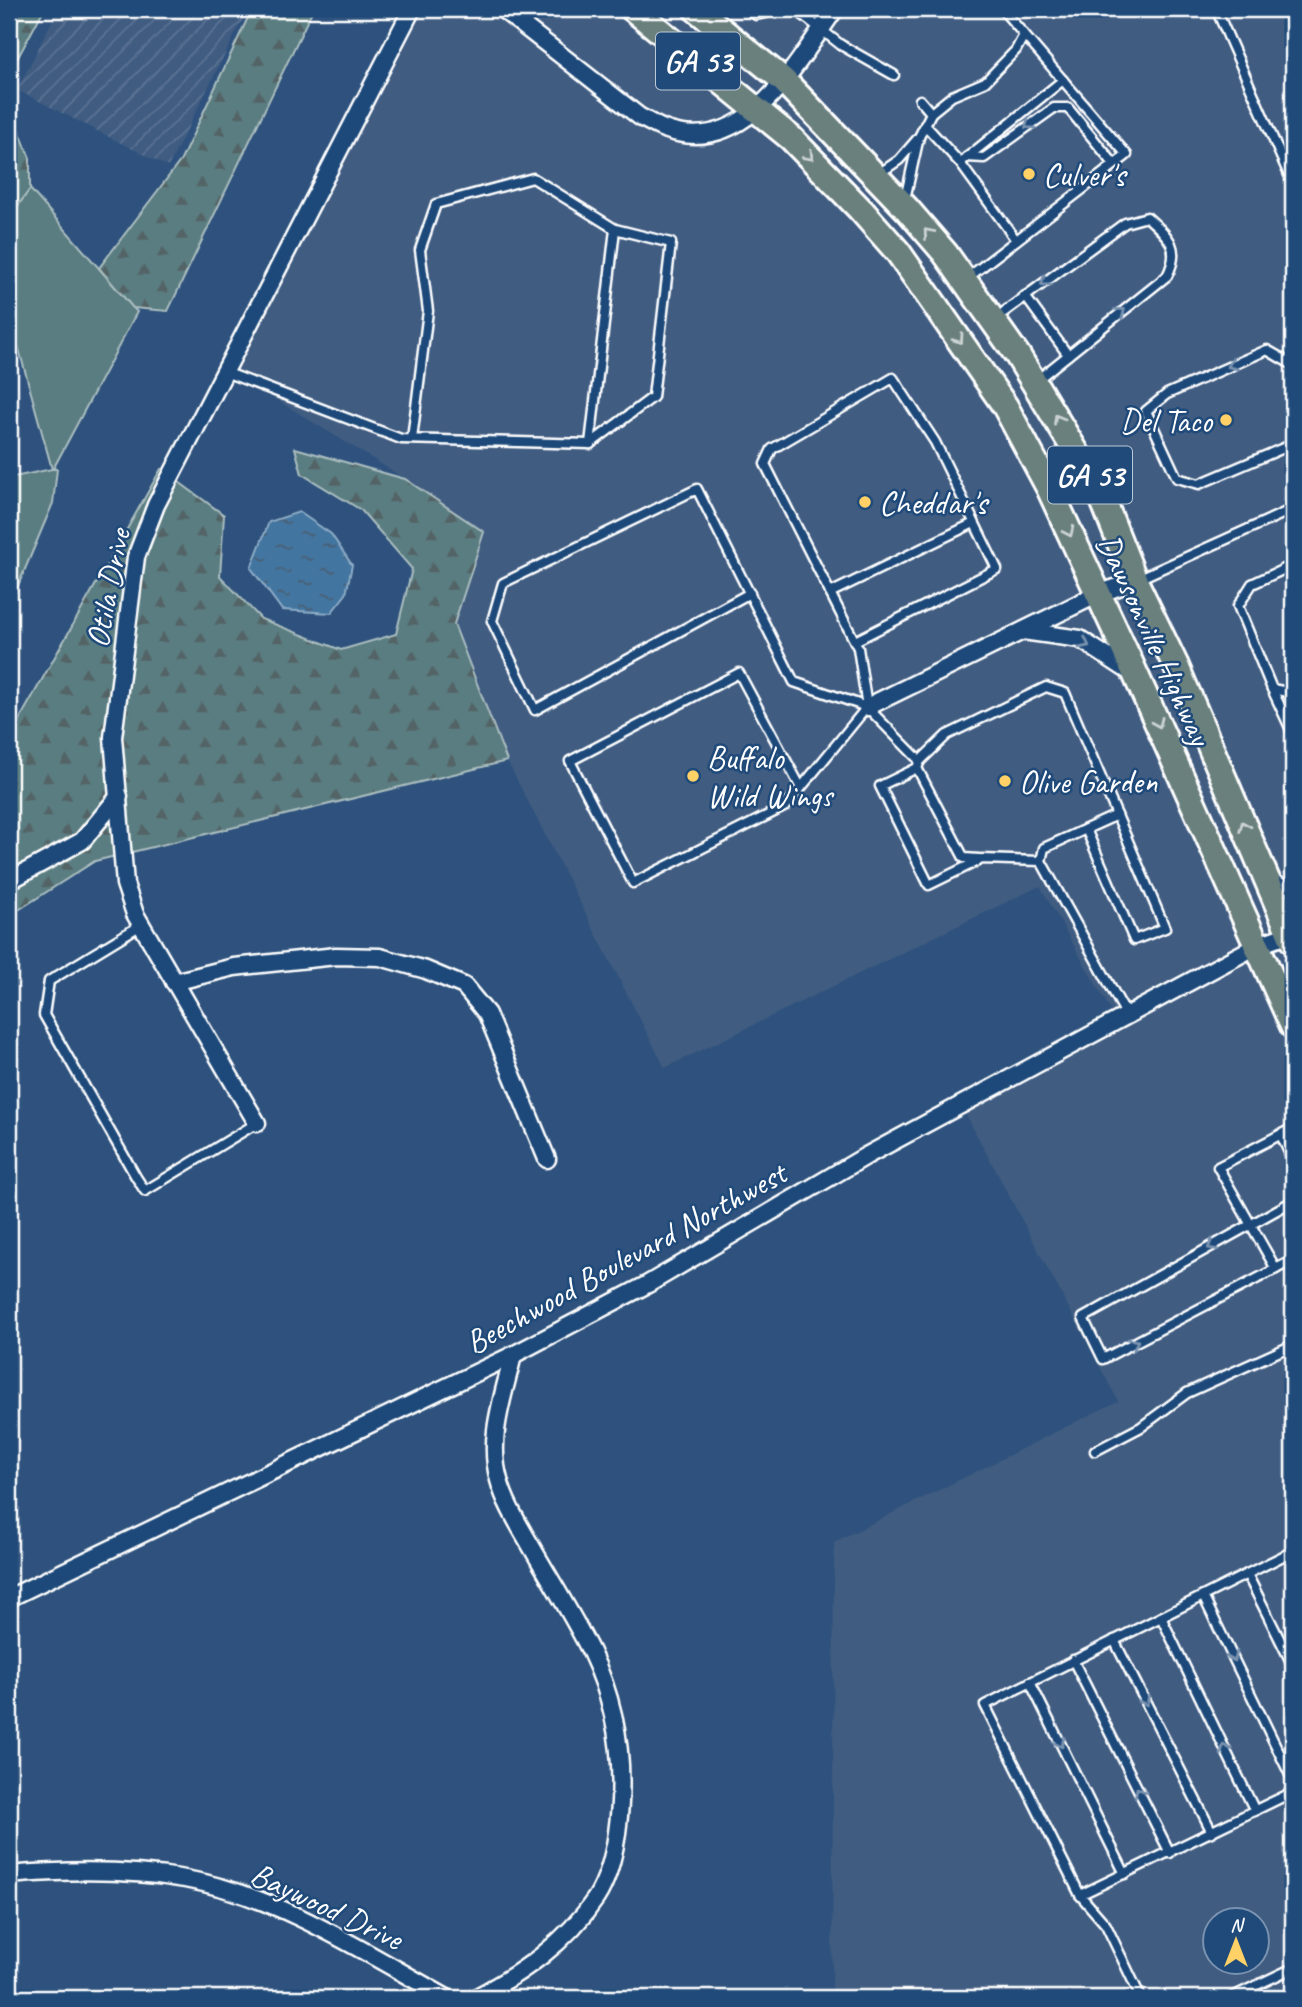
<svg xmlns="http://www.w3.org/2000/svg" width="1302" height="2007" font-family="Caveat,sans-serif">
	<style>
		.built { fill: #3f5b81; fill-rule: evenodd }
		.industrial { fill: url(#industrial-furrows) }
		.grass { fill: #5a7d81; stroke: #acbec0; stroke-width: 2 }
		.forest { fill: url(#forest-firs); stroke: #acbec0; stroke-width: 2 }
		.water { fill: url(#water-ripples); stroke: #8eacc6; stroke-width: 2 }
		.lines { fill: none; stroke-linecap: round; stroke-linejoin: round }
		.lane-casing { stroke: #fff; stroke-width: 13 }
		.street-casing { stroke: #fff; stroke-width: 21 }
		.primary-casing { stroke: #fff; stroke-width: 30 }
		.lane { stroke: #1f4a7a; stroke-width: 8 }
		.street { stroke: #1f4a7a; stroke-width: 16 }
		.primary { stroke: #6a807d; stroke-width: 24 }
		.oneway { stroke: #7992af }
		.oneway2 { stroke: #cbd3d2 }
		.poi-dot { fill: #ffd166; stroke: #1f4a7a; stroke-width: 2.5 }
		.labels { text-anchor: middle; stroke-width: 5; stroke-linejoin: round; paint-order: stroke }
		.shield { fill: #1f4a7a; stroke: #bcc9d7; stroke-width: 2 }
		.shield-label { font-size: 32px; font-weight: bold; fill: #fff }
		.poi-label { font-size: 33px; fill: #fff; stroke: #1f4a7a; text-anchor: start }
		.street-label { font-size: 33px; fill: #fff; stroke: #1f4a7a }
	</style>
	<defs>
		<pattern id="industrial-furrows" width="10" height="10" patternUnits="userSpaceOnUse" patternTransform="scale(1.75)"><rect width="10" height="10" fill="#3f5b81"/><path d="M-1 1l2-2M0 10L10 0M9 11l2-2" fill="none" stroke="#5c7494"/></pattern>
		<pattern id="forest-firs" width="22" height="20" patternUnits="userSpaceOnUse" patternTransform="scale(1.75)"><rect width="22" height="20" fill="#5a7d81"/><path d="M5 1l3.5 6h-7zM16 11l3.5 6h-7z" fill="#536466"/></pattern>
		<pattern id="water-ripples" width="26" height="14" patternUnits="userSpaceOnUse" patternTransform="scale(1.75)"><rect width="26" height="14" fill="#4375a0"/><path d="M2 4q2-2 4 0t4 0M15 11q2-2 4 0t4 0" fill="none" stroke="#485e72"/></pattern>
	</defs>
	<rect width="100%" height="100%" fill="#2e527d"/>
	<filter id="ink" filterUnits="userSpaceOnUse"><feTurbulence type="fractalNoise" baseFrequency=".0143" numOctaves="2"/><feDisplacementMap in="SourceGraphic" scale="14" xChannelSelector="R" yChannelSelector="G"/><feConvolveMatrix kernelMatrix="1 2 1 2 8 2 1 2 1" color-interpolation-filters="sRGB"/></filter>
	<g filter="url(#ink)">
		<path class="built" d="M401,9H1293V1998H823L832,1993L834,1542L1118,1401L964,1111L1119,1025L1040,886L665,1068L507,761L454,624L484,532L405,479L220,365ZM1214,1920H1256V1962H1214Z"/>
		<path class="industrial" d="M58,9H248L168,167L17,90Z"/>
		<path class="grass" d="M30,189L137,312L53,469H57L53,503L9,607V478L52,469L9,313V218Z"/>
		<g class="forest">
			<path d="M9,9H44L9,74Z"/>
			<path d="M252,9H313L168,311L133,308L99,268L181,160Z"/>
			<path d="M9,105L30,158V189L9,218Z"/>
			<path d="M295,448L405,479L484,532L454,624L507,761L95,861L9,916V738L161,469L224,515L220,576L261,619L341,650L396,634L412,569L361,510L302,474Z"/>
		</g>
		<path class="water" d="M299,512L331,534L352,565L346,594L331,613L282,610L251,568L269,522Z"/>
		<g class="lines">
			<defs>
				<g id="lane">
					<path d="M748,9L756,15L766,13L769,9"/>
					<path d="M795,9L841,45L894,75"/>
					<path d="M1216,9L1293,184"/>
					<path d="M931,113L952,96L985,82L1016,50L1024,35"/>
					<path d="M925,125L960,163L1016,240"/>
					<path d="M919,137L931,113L920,100"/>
					<path d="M967,157L984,158L1054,108H1068L1114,164"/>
					<path d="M965,159L1063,80"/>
					<path d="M877,175L899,160L919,137L905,199"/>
					<path d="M966,279L1127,155L1002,9"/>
					<path d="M1025,296L1068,355"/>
					<path d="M996,318L1125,223L1147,217C1168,236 1182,247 1167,276L1037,380"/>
					<path d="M1293,365L1267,350L1167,394L1146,411L1177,478L1199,484L1293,444"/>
					<path d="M225,372L401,439L590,444L615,229L533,178L436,204L420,250L428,311L412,439"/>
					<path d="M590,444L653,397L671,243L615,229"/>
					<path d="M1293,565L1252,584L1238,606L1272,689L1293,693"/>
					<path d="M1138,579L1293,509"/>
					<path d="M750,593L535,710L492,621L503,583L697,489L794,682L867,707L920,761L947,735L1046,687L1065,693L1165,928L1134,940L1086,829L1044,848L1041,861L1127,1016"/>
					<path d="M830,593L974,523"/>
					<path d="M1272,689L1293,734"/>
					<path d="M920,761L917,768L880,786L929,885L982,859L1041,861"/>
					<path d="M917,768L964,858L979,859"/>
					<path d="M801,788L739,673L570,761L633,883L786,806L867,707L858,648L765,464L772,449L893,378L935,442L997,569L855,641"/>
					<path d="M1086,829L1117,815"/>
					<path d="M1275,879L1293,890"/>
					<path d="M141,925L49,981L44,1015L136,1177L145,1191L257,1123"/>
					<path d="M1281,1135L1293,1161"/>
					<path d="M1293,1201L1083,1318L1103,1359L1293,1260"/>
					<path d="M1276,1269L1218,1167L1293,1128"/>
					<path d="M1095,1451L1141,1427L1187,1393L1293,1345"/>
					<path d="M1247,1574L1293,1666"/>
					<path d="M1203,1596L1293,1781"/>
					<path d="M1161,1617L1255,1811"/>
					<path d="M1114,1640L1212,1832"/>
					<path d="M1073,1660L1170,1853"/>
					<path d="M1030,1682L1125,1874"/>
					<path d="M1080,1895L1293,1792"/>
					<path d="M1141,1998L1106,1925L1080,1895L985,1705L1293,1551"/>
					<path d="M1230,1998L1293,1968"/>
				</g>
				<g id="street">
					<path d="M502,9L640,117C648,121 656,126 664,129C746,160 796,63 835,9"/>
					<path d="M1023,631L1080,639L1132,673"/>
					<path d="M867,707L1098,594L1135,581"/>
					<path d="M9,881L82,841L119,796"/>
					<path d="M174,982L234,967L336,956L380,957L426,970L464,986L487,1014L547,1159"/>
					<path d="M257,1123L135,914L125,884L113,737L136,557L156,505L412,9"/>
					<path d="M9,1598L513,1355L648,1284L866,1156L1258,945L1290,934"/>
					<path d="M9,1875C66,1870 128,1869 185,1879C280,1896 364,1952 447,1998"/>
					<path d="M475,1998C522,1973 566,1943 596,1898C608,1879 614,1854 617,1833C626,1769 619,1710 591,1652C573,1616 551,1581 531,1546C519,1525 505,1503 499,1480C487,1438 504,1395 513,1355"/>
				</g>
				<g id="primary">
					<path d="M633,9L791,138L861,210L898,252L1005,406L1049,488L1130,662L1293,1026"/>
					<path d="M696,9L783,80L907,209L945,253L1018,356L1099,490L1135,581L1176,666L1293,941"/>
				</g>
			</defs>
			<use href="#lane" class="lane-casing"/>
			<use href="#street" class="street-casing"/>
			<use href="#primary" class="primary-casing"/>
			<use href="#lane" class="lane"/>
			<use href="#street" class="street"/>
			<use href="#primary" class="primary"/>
		</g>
		<defs><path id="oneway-chevron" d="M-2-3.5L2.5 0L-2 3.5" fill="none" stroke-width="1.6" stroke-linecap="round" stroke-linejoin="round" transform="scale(1.75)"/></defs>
		<g class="oneway">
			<use href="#oneway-chevron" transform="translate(1029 125) rotate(144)"/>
			<use href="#oneway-chevron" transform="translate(1045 282) rotate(144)"/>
			<use href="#oneway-chevron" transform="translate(1121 312) rotate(-38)"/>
			<use href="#oneway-chevron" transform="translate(1232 365) rotate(156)"/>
			<use href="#oneway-chevron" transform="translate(1085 644) rotate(27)"/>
			<use href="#oneway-chevron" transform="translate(1212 1246) rotate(151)"/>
			<use href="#oneway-chevron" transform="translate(1134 1343) rotate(-28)"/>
			<use href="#oneway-chevron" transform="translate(1233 1657) rotate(64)"/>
			<use href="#oneway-chevron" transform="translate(1145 1701) rotate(63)"/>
			<use href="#oneway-chevron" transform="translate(1060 1743) rotate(64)"/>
			<use href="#oneway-chevron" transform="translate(1225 1749) rotate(-116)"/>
			<use href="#oneway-chevron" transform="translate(1139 1792) rotate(-117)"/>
		</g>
		<g class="oneway2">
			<use href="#oneway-chevron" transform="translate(809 156) rotate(46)"/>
			<use href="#oneway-chevron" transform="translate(928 233) rotate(-131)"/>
			<use href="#oneway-chevron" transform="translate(959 339) rotate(55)"/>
			<use href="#oneway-chevron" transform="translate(1058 419) rotate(-120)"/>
			<use href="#oneway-chevron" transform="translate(1069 532) rotate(65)"/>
			<use href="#oneway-chevron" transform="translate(1158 723) rotate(66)"/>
			<use href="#oneway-chevron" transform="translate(1244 826) rotate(-113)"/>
		</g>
	</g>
	<g class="poi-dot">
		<circle cx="1029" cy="174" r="7"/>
		<circle cx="1226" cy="420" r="7"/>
		<circle cx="865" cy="502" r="7"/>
		<circle cx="693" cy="776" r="7"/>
		<circle cx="1005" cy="781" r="7"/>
	</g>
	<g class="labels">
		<g class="shield">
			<rect x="656" y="32.5" width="84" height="57" rx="5"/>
			<rect x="1048" y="446.5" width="84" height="57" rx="5"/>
		</g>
		<g class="shield-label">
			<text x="698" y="72">GA 53</text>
			<text x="1090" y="486">GA 53</text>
		</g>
		<g class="poi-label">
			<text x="1043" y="186">Culver's</text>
			<text x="1212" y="432" text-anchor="end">Del Taco</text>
			<text x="879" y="514">Cheddar's</text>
			<text x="707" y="769">Buffalo<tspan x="707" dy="38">Wild Wings</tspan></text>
			<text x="1019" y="793">Olive Garden</text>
		</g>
		<g class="street-label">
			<text transform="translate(107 588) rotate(-79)" y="12">Otila Drive</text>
			<text transform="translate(1155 639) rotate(65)" y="12">Dawsonville Highway</text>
			<text transform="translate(625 1257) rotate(-29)" y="12">Beechwood Boulevard Northwest</text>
			<text transform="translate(327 1905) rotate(25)" y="12">Baywood Drive</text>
		</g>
	</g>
	<rect width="1302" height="2007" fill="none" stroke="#1f4a7a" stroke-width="35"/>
	<rect x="18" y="18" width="1267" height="1972" fill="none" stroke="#fff" stroke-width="2.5" filter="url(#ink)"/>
	<g transform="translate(1236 1941)"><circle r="33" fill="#1f4a7a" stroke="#7992af" stroke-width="2"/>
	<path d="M0-5L12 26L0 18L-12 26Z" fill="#ffd166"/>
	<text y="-10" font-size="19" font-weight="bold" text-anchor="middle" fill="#ffffff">N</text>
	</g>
</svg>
